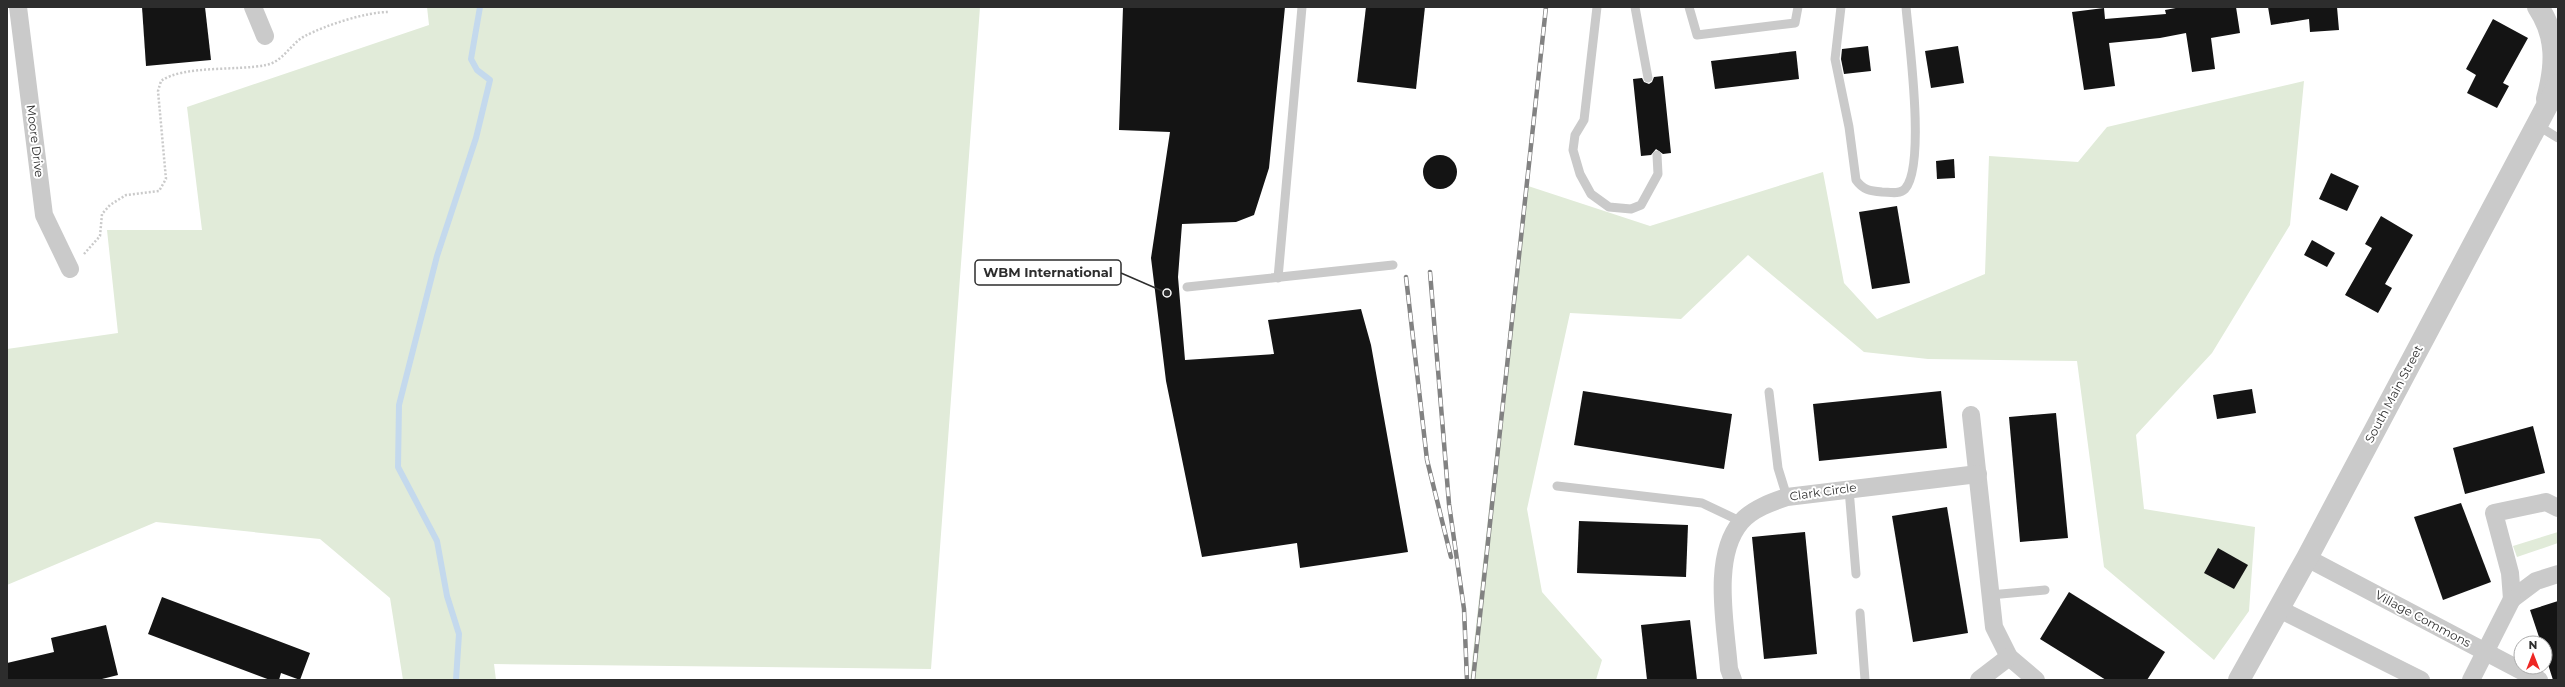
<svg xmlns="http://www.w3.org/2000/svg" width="2565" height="687" font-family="Montserrat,sans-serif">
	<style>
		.green { fill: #e1ebd9 }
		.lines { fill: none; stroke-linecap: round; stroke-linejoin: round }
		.stream { stroke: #c4d9ed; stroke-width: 6 }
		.building { fill: #141414 }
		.path { stroke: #cacaca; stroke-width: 2.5; stroke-dasharray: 2 2; stroke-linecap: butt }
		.service { stroke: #cacaca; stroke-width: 9 }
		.minor { stroke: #cacaca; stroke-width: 18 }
		.tertiary { stroke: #cacaca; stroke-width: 22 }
		.rail-casing { stroke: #828282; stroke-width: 4.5 }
		.rail { stroke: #fff; stroke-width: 3; stroke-dasharray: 9; stroke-linecap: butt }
		.labels { text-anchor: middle; stroke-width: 4; stroke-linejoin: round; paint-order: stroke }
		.street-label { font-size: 12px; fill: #2d2d2d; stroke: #fff }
		.leader { fill: none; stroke: #2d2d2d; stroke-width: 1.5 }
		.callout-dot { fill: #2d2d2d; stroke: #fff; stroke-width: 1.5 }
		.callout { fill: #fff; stroke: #2d2d2d; stroke-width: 1.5 }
		.callout-label { font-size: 13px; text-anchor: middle; font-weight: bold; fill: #2d2d2d }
	</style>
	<rect width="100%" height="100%" fill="#fff"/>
	<g class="green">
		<path d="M427,7H980L931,669L494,664L496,680H403L390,598L320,539L156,522L7,585V349L118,333L107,230H202L187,107L429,25Z"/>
		<path d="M2304,81L2290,225L2212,353L2136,435L2144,509L2255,527L2249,611L2214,660L2104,567L2077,361L1928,359L1864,352L1748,255L1681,319L1570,313L1527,509L1542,592L1602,660L1596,680H1470L1525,185L1650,226L1823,172L1844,283L1877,319L1985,274L1989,156L2078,162L2107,127Z"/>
		<path d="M2558,532V543L2517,557L2513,546Z"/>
	</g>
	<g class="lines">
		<path class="stream" d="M456,680L459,634L447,596L437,541L398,467L399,405L437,256L476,138L490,80L477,70L471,59L480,7"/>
	</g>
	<g class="building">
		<path d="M142,7H205L211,60L146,66Z"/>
		<path d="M1123,7H1285L1269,168L1254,215L1236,222L1182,224L1178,277L1185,360L1274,354L1268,320L1361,309L1371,345L1408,552L1300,568L1297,543L1202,557L1166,381L1151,258L1170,132L1119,130Z"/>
		<path d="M1366,7H1425L1416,89L1357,82Z"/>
		<path d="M2181,7H2236L2240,33L2211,38L2215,69L2192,72L2186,33L2160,38L2109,43L2115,86L2084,90L2072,12L2104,8L2105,19L2166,14L2165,10Z"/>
		<path d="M2268,7H2337L2339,30L2310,32L2309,19L2271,25Z"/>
		<path d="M2493,19L2528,38L2503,83L2509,86L2497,108L2467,93L2476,75L2466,69Z"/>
		<path d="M1868,46L1871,71L1844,74L1841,59L1842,49Z"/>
		<path d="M1958,46L1964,83L1931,88L1925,51Z"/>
		<path d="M1796,51L1799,79L1715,89L1711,61Z"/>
		<path d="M1663,76L1671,153L1663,154L1656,149L1651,155L1641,156L1633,79L1642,78L1644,82L1649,84L1652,82L1654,77Z"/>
		<circle cx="1440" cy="172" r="17"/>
		<path d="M1954,159L1955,178L1937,179L1936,161Z"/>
		<path d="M2331,173L2359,186L2347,211L2319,199Z"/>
		<path d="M1897,206L1910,283L1872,289L1859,212Z"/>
		<path d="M2381,216L2413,235L2385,284L2392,288L2378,313L2345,295L2372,248L2365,244Z"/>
		<path d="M2312,240L2335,253L2327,267L2304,255Z"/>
		<path d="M2252,389L2256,413L2217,419L2213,395Z"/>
		<path d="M1583,391L1732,414L1724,469L1574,445Z"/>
		<path d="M1941,391L1947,448L1819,461L1813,404Z"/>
		<path d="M2056,413L2068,538L2020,542L2009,417Z"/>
		<path d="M2533,426L2545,473L2465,494L2453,448Z"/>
		<path d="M2461,503L2491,582L2443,600L2414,517Z"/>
		<path d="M1947,507L1968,633L1913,642L1892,516Z"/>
		<path d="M1579,521L1688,525L1686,577L1577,573Z"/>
		<path d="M1805,532L1817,654L1764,659L1752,537Z"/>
		<path d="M2218,548L2248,565L2234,589L2204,573Z"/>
		<path d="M2069,592L2165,652L2147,680H2106L2040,639Z"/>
		<path d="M162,597L310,653L300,680L281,673L279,680H270L148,634Z"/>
		<path d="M2558,601V680H2553L2545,655V643H2541L2530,610Z"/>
		<path d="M1690,620L1697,680H1647L1641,625Z"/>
		<path d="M106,625L118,675L98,680H7V663L54,652L51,638Z"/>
	</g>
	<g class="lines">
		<path class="path" d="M84,254L100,236L102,214L110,205L126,195L159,191L166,179L158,91L161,81C183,65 238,71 266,65C283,62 291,43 305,36C326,25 366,12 389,12"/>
		<g class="service">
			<path d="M1597,7L1584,120L1575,135L1573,150L1580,174L1591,194L1609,207L1631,209L1641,205L1658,174L1657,155"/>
			<path d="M1635,7L1648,78"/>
			<path d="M1689,7L1697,35L1795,23L1798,7"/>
			<path d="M1841,7L1835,59L1849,127L1856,180C1863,190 1870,191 1882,192C1889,192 1899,195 1905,189C1926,166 1909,41 1906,7"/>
			<path d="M2537,125L2558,138"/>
			<path d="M1278,278L1302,7"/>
			<path d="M1187,287L1393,265"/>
			<path d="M1769,392L1778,468L1787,497"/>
			<path d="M1557,486L1702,503L1742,522"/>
			<path d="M1849,489L1856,574"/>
			<path d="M1990,595L2045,590"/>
			<path d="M1860,613L1865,680"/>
		</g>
		<g class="minor">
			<path d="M18,7L44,215L70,269"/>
			<path d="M253,7L265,36"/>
			<path d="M1971,415L1994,627L2009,657L2036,680"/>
			<path d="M2558,508L2546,502L2494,513L2510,573L2512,599L2536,581L2558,574"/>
			<path d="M2307,558L2539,680"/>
			<path d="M2279,609L2421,680"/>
			<path d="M1733,680L1729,669C1726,627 1711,557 1741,522C1752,509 1772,502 1787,497L1978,474"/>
			<path d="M1979,680L2009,657"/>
			<path d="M2471,680L2512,599"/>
		</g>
		<g class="tertiary">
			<path d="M2538,7C2558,37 2556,66 2547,99"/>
			<path d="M2239,680L2307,558L2558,85"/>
		</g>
		<defs>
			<g id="rail">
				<path d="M1430,272L1449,504L1464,609L1467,680"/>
				<path d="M1406,277L1427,460L1451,557"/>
				<path d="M1473,680L1546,7"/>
			</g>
		</defs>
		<use href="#rail" class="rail-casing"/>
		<use href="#rail" class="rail"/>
	</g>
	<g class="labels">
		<g class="street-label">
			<text transform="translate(35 141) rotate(83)" y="4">Moore Drive</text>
			<text transform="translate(2394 394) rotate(-62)" y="4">South Main Street</text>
			<text transform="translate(1823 492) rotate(-8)" y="4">Clark Circle</text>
			<text transform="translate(2423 619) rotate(28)" y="4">Village Commons</text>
		</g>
	</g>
	<path class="leader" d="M1167 293L1121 273"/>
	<circle class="callout-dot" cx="1167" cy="293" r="4"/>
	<rect class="callout" x="975" y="260" width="146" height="25" rx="4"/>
	<g class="callout-label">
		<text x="1048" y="277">WBM International</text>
	</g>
	<rect width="2565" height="687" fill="none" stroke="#2d2d2d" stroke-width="16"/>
	<g transform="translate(2533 655)"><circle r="19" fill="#ffffff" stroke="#ababab"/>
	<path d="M0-3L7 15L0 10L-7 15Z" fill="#ee2724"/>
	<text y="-6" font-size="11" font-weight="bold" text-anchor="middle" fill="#2d2d2d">N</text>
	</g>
</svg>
